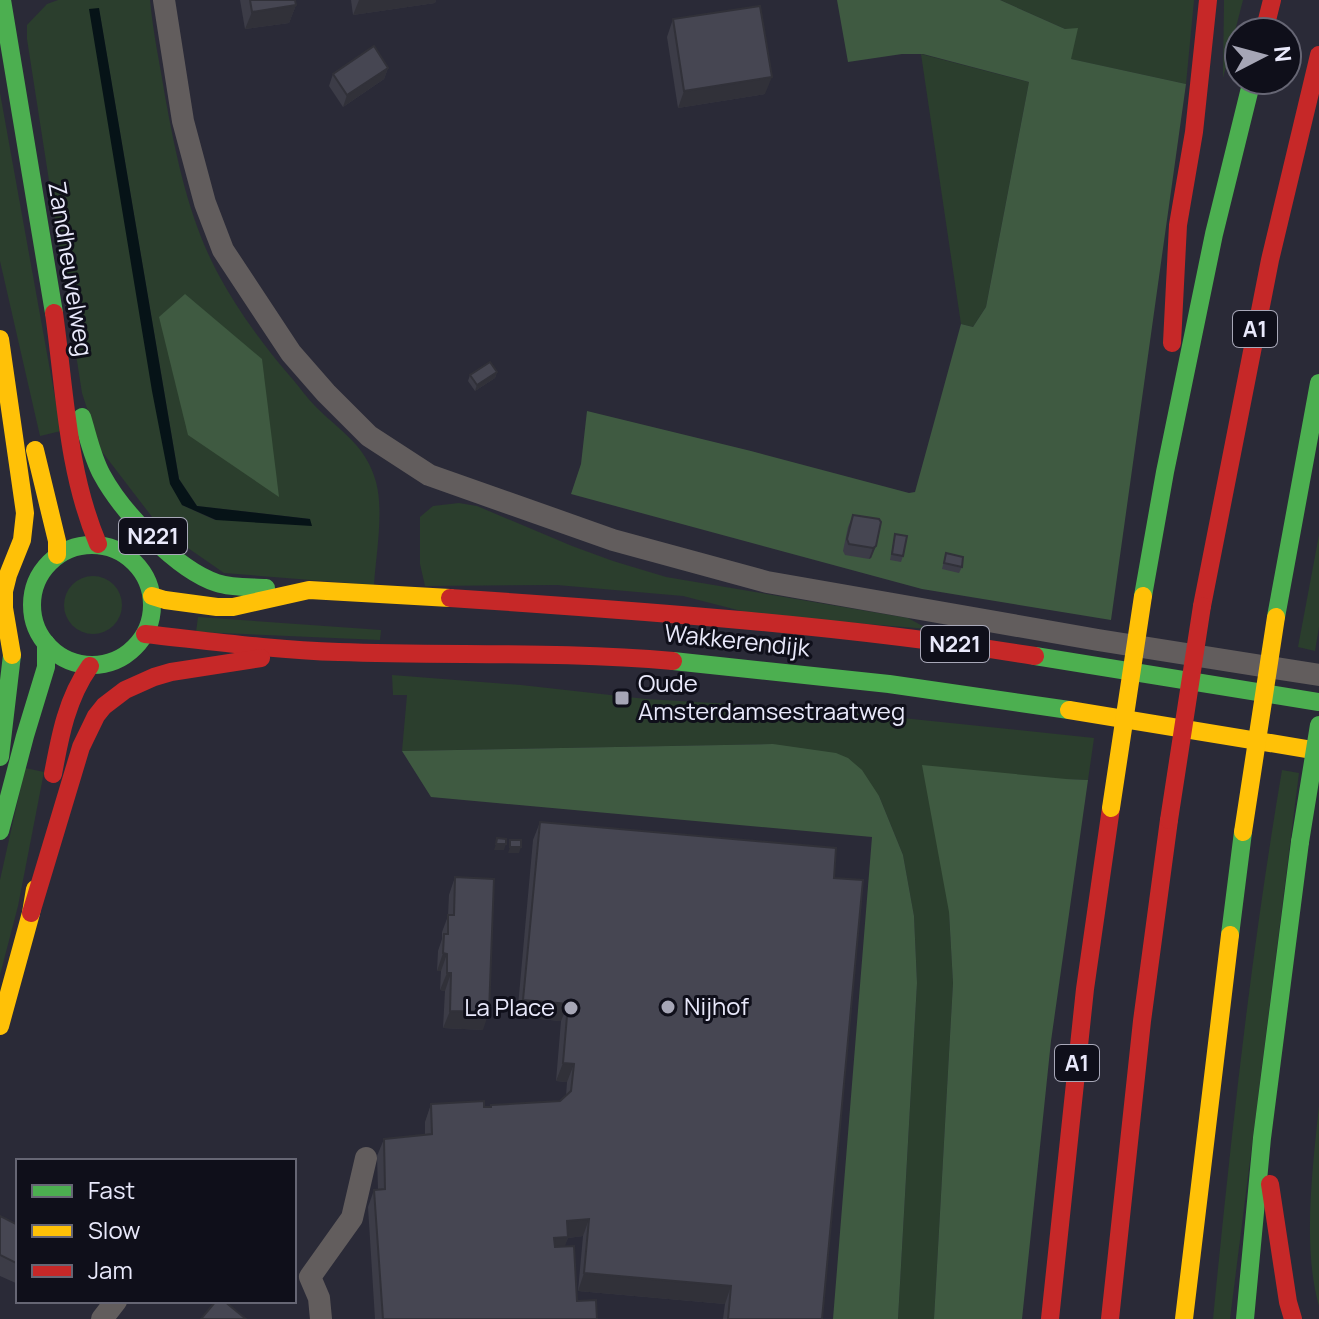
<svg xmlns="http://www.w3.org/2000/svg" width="1319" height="1319" font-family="Manrope,sans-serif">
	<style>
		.green { fill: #2b3e2d; fill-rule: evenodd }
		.forest { fill: #3f5a41 }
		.water { fill: #061317 }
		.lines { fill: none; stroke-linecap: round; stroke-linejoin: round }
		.street { stroke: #625d5d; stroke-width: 22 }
		.fast { stroke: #4caf50; stroke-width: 18 }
		.slow { stroke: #ffc107; stroke-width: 18 }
		.jam { stroke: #c62828; stroke-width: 18 }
		.fast-bridge { stroke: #4caf50; stroke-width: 18 }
		.slow-bridge { stroke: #ffc107; stroke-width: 18 }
		.jam-bridge { stroke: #c62828; stroke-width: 18 }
		.wall { fill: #3c3c47 }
		.shaded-wall { fill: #313139 }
		.building { fill: #464652; stroke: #313139; stroke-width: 2 }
		.poi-dot { fill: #a6a6b6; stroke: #0f0f1a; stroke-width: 3 }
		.labels { text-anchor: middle; stroke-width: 6; stroke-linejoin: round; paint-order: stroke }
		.shield { fill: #0f0f1a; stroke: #a8a8b8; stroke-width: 2 }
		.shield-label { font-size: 22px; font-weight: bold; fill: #e9e9fb }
		.street-label { font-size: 24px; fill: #e9e9fb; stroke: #0f0f1a }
		.poi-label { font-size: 24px; fill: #e9e9fb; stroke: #0f0f1a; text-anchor: start }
	</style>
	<rect width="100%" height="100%" fill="#2a2a37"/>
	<g class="green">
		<path d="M58,0H150C153,33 160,64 165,96C176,156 188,215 216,270C236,308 261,342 289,375C298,385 306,397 316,407C341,432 366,445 376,482C384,512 376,554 374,585L224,573L162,530L100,449L82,393L27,39V25L47,4ZM90,9H99L179,479L197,506L310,519L215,520L182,505Z"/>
		<path d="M1000,0H1194L1186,84L1070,59L1065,29Z"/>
		<path d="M1224,0H1243L1223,78Z"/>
		<path d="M921,54L1029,82L986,307L973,327L961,324Z"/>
		<path d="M0,93L61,431L40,436L0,261Z"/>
		<path d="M459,503L477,506L572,546L613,561L666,577L908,618L928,629L757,615L683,596L557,585L425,586L420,564V517L433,506Z"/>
		<path d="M1319,535V627L1315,651L1298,647Z"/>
		<circle cx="93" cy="605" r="29"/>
		<path d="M198,617L381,630L380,640L196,632Z"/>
		<path d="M392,675L521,685L646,699L816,709L1094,738L1088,780L1066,779L949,912L953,983L934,1319H898L917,983L914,916L903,855L879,796L773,744L402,751L407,695H393Z"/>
		<path d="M25,768L44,772L18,906L0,975V880Z"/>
		<path d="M1282,770L1299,773L1230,1319H1213C1231,1136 1251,952 1282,770Z"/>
		<path d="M1319,1105V1306C1302,1247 1313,1166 1319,1105Z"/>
	</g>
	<g class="forest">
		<path d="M837,0H1000L1065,29L1078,28L1071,59L1186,84L1111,620L922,589L571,494L581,464L587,411L751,451L909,493L915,492L961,324L973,327L986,307L1029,82L923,54H902L848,62Z"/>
		<path d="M185,294L262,359L279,497L188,435L159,317Z"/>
		<path d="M773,744L836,753L848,758L862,770L879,796L903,855L914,916L917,983L898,1319H833L872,837L431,797L402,751Z"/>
		<path d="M922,765L1066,779L1088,780L1051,1041L1022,1319H934L953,983L949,912Z"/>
	</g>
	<path class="water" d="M99,8L179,479L197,506L310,519L312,526L216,520L182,505L170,484L152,391L89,9Z"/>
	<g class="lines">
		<g class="street">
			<path d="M164,0L183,121L205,203L223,250L291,353L326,393L369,436L429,475L613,540L767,582L1098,640L1319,675"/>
			<path d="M102,1319L116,1301"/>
			<path d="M321,1319L319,1298L310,1277L352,1218L366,1158"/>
		</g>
		<g class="fast">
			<path d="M2,0L54,313"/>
			<path d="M82,417C88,436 92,457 102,475C122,512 177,570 217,583C232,588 250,587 266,588"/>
			<circle cx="92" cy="605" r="60"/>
			<path d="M1143,596L1165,472L1214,234L1252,80"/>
			<path d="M1276,617L1319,383"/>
			<path d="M1035,656L1319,702"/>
			<path d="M673,661L889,684L1069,710"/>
			<path d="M0,757L12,655"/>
			<path d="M0,831L25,736L46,667V643"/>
			<path d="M1230,935L1243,832"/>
			<path d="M1245,1319L1262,1138L1300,842"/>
		</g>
		<g class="slow">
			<path d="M0,339L25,513L22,540L8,575L4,591V608L12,655"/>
			<path d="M35,450L57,541V555"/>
			<path d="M152,596L165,600L217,607H233L309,590L450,598"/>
			<path d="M1069,710L1319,751"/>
			<path d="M0,1026L31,913L35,889"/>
			<path d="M1184,1319L1230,935"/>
		</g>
		<g class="jam">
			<path d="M1264,32L1272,0"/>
			<path d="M54,313C65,391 67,471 98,544"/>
			<path d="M1172,343L1178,225L1194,132L1208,0"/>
			<path d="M450,598C645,611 841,625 1035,656"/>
			<path d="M1202,606L1270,260L1319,55"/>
			<path d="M145,634C209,641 274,650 339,652C451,656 561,651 673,661"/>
			<path d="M53,774C60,736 67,698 90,666"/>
			<path d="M31,913L81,747L96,716L104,706L125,690L154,677L171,672L261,658"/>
			<path d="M1270,1184L1288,1302L1293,1319"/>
			<path d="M1050,1319L1085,989L1111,808"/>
			<path d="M1110,1319L1142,1021L1169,820"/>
		</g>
		<path class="fast-bridge" d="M1300,842L1319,725"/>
		<g class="slow-bridge">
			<path d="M1111,808L1143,596"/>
			<path d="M1243,832L1276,617"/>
		</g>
		<path class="jam-bridge" d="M1169,820L1202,606"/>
	</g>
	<g class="wall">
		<path d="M240,0H295L296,5L289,23L245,29Z"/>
		<path d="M351,0H436L435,3L353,15Z"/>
		<path d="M673,19L765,94L678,108L667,37Z"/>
		<path d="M388,68L384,79L343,107L329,86L333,74Z"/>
		<path d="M497,372L495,378L475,391L468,381L470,375Z"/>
		<path d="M853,515L876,546L871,558L869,559L845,555L843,551L848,527Z"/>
		<path d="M895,534L903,556L901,562L890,560Z"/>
		<path d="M946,553L962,567L959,573L942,569Z"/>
		<path d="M540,822L834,878L822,1319H723L725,1304L578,1291L583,1236L568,1238L564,1246L577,1301L597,1319H375L368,1207L374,1190H378L377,1156L384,1139L425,1135V1122L431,1104L484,1107L560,1101L566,1096L567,1082L556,1081L561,1021L517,1017L533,840Z"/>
		<path d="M455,877L483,1030L443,1028L445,991L440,990L441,971H437L438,951L442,939V932L448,916L449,895Z"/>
		<path d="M0,1216L18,1225V1284L0,1276Z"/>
	</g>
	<g class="shaded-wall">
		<path d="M359,0H436L435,3L353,15Z"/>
		<path d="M296,5L289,23L245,29L252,12Z"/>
		<path d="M388,68L384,79L343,107L347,95Z"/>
		<path d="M772,77L765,94L678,108L684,91Z"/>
		<path d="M497,372L495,378L475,391L477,385Z"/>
		<path d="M876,546L871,558L869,559L873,548Z"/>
		<path d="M496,844H506L504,850H494Z"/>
		<path d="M510,847H521L519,853H508Z"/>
		<path d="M443,953L447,954L441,971H437Z"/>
		<path d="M447,973H451L445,991L440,990Z"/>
		<path d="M523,1000L568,1004L561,1021L517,1017Z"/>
		<path d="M450,1011L489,1012L483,1030L443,1028Z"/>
		<path d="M563,1063L574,1064L567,1082L556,1081Z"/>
		<path d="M589,1219L583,1236L568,1238L562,1254L548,1255L554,1238L567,1221Z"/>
		<path d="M584,1273L731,1286L725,1304L578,1291Z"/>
	</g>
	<g class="building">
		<path d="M250,0H295L296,5L252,12Z"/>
		<path d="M760,6L772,77L684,91L673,19Z"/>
		<path d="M374,46L388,68L347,95L333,74Z"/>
		<path d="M490,362L497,372L477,385L470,375Z"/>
		<path d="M853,515L879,519L881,522L876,546L873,548L849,544L847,539Z"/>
		<path d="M895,534L907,536L903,556L892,554Z"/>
		<path d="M946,553L963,557L962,567L944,563Z"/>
		<path d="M540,822L836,848L834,878L863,880L822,1319H728L731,1286L584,1273L589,1219L567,1221L568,1237L554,1238L555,1247L574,1246L577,1301L596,1300L597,1319H383L374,1190L385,1189L384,1139L432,1134L431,1104L484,1101V1107H491V1105L560,1101L571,1091L574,1064L563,1063L568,1004L523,1000Z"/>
		<path d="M497,838L506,839V844H496Z"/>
		<rect x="510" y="840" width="11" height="7"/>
		<path d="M455,877L494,879L489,1012L450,1011L451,973H447V954L443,953L444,934H448V915H454Z"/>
		<path d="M0,1216L18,1225V1264L0,1255Z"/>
		<path d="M216,1301H224L246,1319H201Z"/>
	</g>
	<g class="poi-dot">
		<rect x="614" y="690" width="16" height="16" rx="4"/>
		<circle cx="668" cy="1007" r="8"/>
		<circle cx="571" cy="1008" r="8"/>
	</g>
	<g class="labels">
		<g class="shield">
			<rect x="1233" y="311" width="44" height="36" rx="6"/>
			<rect x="119" y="518" width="68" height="36" rx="6"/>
			<rect x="921" y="626" width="68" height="36" rx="6"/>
			<rect x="1055" y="1045" width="44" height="36" rx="6"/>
		</g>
		<g class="shield-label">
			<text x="1255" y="337">A1</text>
			<text x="153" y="544">N221</text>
			<text x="955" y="652">N221</text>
			<text x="1077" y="1071">A1</text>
		</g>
		<g class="street-label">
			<text transform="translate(70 269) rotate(81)" y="8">Zandheuvelweg</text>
			<text transform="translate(737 641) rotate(6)" y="8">Wakkerendijk</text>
		</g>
		<g class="poi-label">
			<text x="638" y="692">Oude<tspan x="638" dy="28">Amsterdamsestraatweg</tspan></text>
			<text x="684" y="1015">Nijhof</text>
			<text x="555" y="1016" text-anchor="end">La Place</text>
		</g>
	</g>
	<rect x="16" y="1159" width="280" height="144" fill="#0f0f1a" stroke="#666674" stroke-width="2"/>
	<rect x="32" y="1185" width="40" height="12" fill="#4caf50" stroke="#666674" stroke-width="2"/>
	<text x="88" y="1199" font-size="24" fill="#e9e9fb">Fast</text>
	<rect x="32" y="1225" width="40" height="12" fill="#ffc107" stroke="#666674" stroke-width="2"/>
	<text x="88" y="1239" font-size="24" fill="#e9e9fb">Slow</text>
	<rect x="32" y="1265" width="40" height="12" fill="#c62828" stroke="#666674" stroke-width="2"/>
	<text x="88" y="1279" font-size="24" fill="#e9e9fb">Jam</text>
	<g transform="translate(1263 56) rotate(84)"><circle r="38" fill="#0f0f1a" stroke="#666674" stroke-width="2"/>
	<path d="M0-6L14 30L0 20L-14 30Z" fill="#a6a6b6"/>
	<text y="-12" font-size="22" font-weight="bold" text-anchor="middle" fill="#e9e9fb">N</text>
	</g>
</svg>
